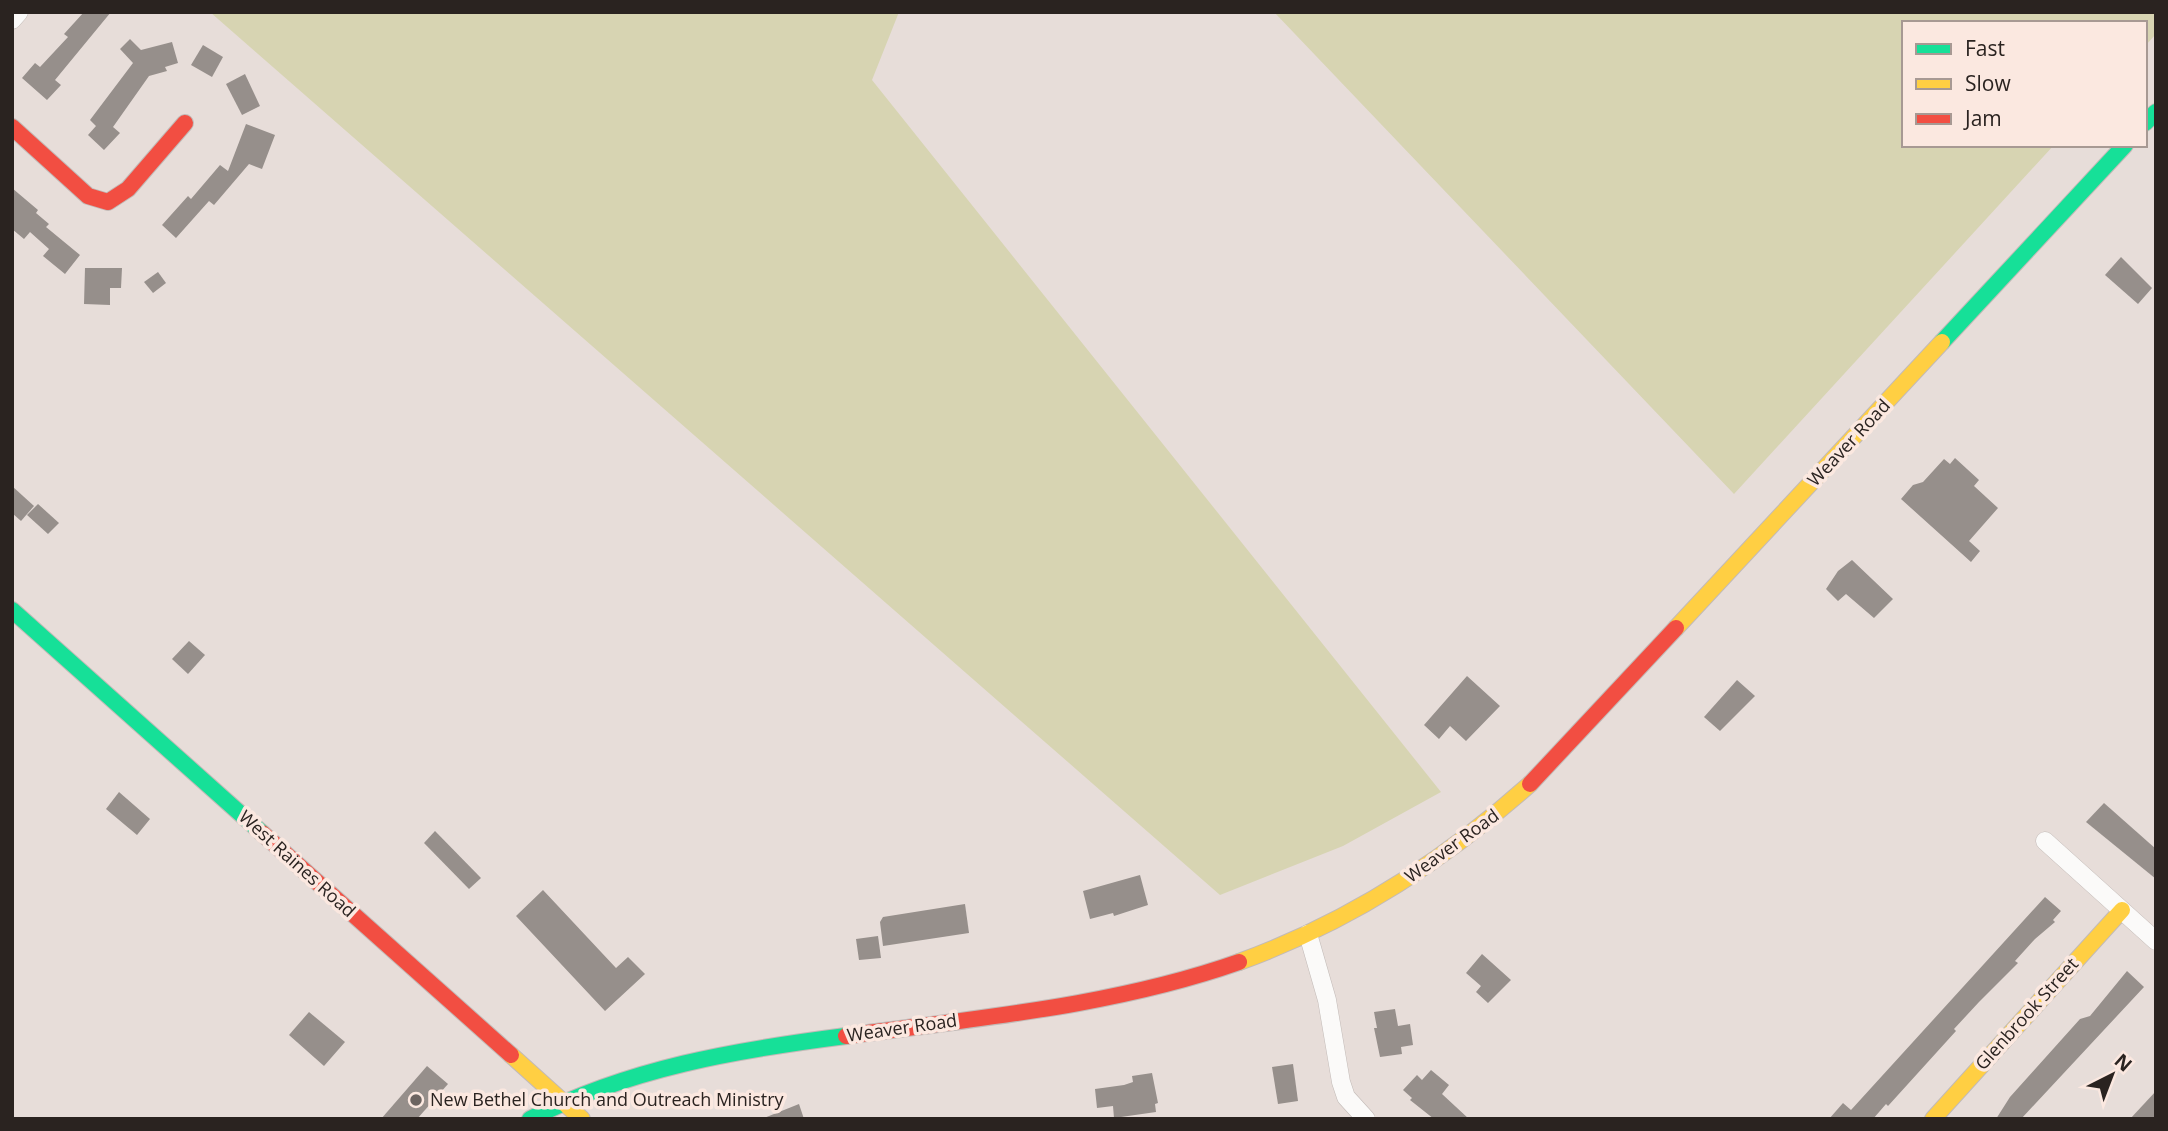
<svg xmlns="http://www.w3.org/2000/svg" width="2168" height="1131" font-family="'Open Sans',sans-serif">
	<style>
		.green { fill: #d7d4b2 }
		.building { fill: #968f8b }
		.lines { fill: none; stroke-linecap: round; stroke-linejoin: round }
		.street-casing { stroke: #c2bab7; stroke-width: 19 }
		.fast-casing { stroke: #c2bab7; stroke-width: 18 }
		.slow-casing { stroke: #c2bab7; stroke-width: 18 }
		.jam-casing { stroke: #c2bab7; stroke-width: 18 }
		.street { stroke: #fbfaf9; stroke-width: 18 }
		.fast { stroke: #16e098; stroke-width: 16 }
		.slow { stroke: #ffcf43; stroke-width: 16 }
		.jam { stroke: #f24e42; stroke-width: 16 }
		.poi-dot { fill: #6c6461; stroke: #fbe8e0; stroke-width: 2.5 }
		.labels { text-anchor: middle; stroke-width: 7; stroke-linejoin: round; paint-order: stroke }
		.street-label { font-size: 18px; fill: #2a2320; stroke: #fbe8e0 }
		.poi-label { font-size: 18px; fill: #2a2320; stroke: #fbe8e0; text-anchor: start }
	</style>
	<rect width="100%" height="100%" fill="#e7ddd9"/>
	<g class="green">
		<path d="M210,12H899L872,80L1441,792L1343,846L1220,895Z"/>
		<path d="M1274,12H2156V34L2145,46V23H1904V145H2054L1734,494Z"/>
	</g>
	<g class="building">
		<path d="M84,12H111L55,80L61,85L47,100L22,78L35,63L40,67L68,37L64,34Z"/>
		<path d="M130,39L141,50L172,42L178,63L165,67L167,71L149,76L113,127L120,133L104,150L88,135L96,126L90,120L133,63L120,49Z"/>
		<path d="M203,45L223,57L212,77L191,65Z"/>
		<path d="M245,74L260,106L242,115L226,84Z"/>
		<path d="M246,124L275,135L262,169L249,164L214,205L209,201L176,238L162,225L188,196L191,199L220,165L228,171Z"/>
		<path d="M12,188L38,210L36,213L49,224L46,227L80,255L65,274L43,256L49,249L30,232L24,239L12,229Z"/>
		<path d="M2121,257L2152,288L2138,304L2105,275Z"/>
		<path d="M85,268H122L121,288H110V305L84,304Z"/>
		<path d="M158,272L166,283L153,293L144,282Z"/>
		<path d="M1955,458L1979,480L1974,486L1998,508L1969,541L1980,551L1971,562L1901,499L1913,485L1923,482L1944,459L1950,464Z"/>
		<path d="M12,486L34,506L21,521L12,513Z"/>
		<path d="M38,504L59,523L48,534L27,515Z"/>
		<path d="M1852,560L1893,599L1874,618L1846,594L1838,601L1826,589L1838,571Z"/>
		<path d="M189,641L205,655L188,674L172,659Z"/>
		<path d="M1467,676L1500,706L1466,741L1450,726L1439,739L1424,725Z"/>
		<path d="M1737,680L1755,696L1720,731L1704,717Z"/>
		<path d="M119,792L150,819L137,835L106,809Z"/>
		<path d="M2104,803L2156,849V879L2086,822Z"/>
		<path d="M435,831L481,878L469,889L424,843Z"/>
		<path d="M1140,875L1148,905L1114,916L1113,913L1090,919L1083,891Z"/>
		<path d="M543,890L616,968L628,957L645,974L605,1011L516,916Z"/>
		<path d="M2045,897L2061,911L2053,920L2055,922L2035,939L2015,961L2018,963L1979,1002L1954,1029L1956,1031L1888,1106L1886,1104L1873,1119H1829L1843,1103L1851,1110Z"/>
		<path d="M965,904L969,933L883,946L880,922L883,917Z"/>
		<path d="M878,936L881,958L859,960L856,939Z"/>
		<path d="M1482,954L1511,980L1488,1003L1476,992L1481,986L1466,973Z"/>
		<path d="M2127,971L2144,987L2021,1119H1996L2010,1097L2080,1019L2090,1016Z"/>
		<path d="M1395,1009L1398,1026L1410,1024L1413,1045L1401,1047L1402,1054L1380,1057L1374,1028H1377L1374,1012Z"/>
		<path d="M309,1012L345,1042L324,1066L289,1035Z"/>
		<path d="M1293,1064L1298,1101L1278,1104L1272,1067Z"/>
		<path d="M427,1066L448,1084L417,1119H381Z"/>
		<path d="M1431,1070L1449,1085L1442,1094L1469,1119H1434L1410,1100L1412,1098L1403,1090L1417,1075L1422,1080Z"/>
		<path d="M1152,1073L1158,1103L1155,1104L1156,1112L1114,1118L1113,1106L1097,1108L1095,1089L1124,1085L1133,1082L1132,1076Z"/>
		<path d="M2156,1091V1119H2130Z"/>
		<path d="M799,1104L804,1119H764V1118Z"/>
	</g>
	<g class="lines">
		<defs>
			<g id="street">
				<path d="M12,20L19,12"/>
				<path d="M2045,841L2156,941"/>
				<path d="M1308,934L1327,1000L1341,1082L1346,1097L1366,1119"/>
			</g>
			<g id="fast">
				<path d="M2145,123L2156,112"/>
				<path d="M1942,342L2125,145"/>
				<path d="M12,610L262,833"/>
				<path d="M530,1119C629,1068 736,1050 846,1036"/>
			</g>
			<g id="slow">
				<path d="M1676,628L1942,342"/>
				<path d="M1239,962C1347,923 1445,860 1530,784"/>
				<path d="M511,1055L582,1119"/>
				<path d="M1933,1119L2122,910"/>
			</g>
			<g id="jam">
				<path d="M12,127L88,196L108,202L128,189L185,123"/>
				<path d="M1530,784L1676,628"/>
				<path d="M262,833L511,1055"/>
				<path d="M846,1036C977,1018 1114,1006 1239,962"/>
			</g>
		</defs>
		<use href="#street" class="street-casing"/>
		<use href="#fast" class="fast-casing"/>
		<use href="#slow" class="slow-casing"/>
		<use href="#jam" class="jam-casing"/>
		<use href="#street" class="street"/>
		<use href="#fast" class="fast"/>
		<use href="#slow" class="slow"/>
		<use href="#jam" class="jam"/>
	</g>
	<circle class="poi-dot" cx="416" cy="1100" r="7"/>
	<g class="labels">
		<g class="street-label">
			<text transform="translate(1849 443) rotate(-47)" y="6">Weaver Road</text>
			<text transform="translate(1452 846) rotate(-36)" y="6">Weaver Road</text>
			<text transform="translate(297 864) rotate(42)" y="6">West Raines Road</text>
			<text transform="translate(2027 1014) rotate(-48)" y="6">Glenbrook Street</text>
			<text transform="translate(902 1028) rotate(-8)" y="6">Weaver Road</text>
		</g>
		<g class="poi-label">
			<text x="430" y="1106">New Bethel Church and Outreach Ministry</text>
		</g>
	</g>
	<rect width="2168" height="1131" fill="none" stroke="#2a2320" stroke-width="28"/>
	<rect x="1902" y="21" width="245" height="126" fill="#fbe8e0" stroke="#a79993" stroke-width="2"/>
	<rect x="1916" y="44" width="35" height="10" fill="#16e098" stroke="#a79993" stroke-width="2"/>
	<text x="1965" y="56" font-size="21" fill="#2a2320">Fast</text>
	<rect x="1916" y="79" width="35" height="10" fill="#ffcf43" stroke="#a79993" stroke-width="2"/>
	<text x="1965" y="91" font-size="21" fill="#2a2320">Slow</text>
	<rect x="1916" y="114" width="35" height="10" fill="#f24e42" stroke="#a79993" stroke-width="2"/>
	<text x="1965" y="126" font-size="21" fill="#2a2320">Jam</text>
	<g transform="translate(2112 1075) rotate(42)" stroke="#fbe8e0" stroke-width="5" paint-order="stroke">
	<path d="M0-5L12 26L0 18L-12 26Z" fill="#2a2320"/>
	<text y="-10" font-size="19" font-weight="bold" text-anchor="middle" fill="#2a2320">N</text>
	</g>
</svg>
